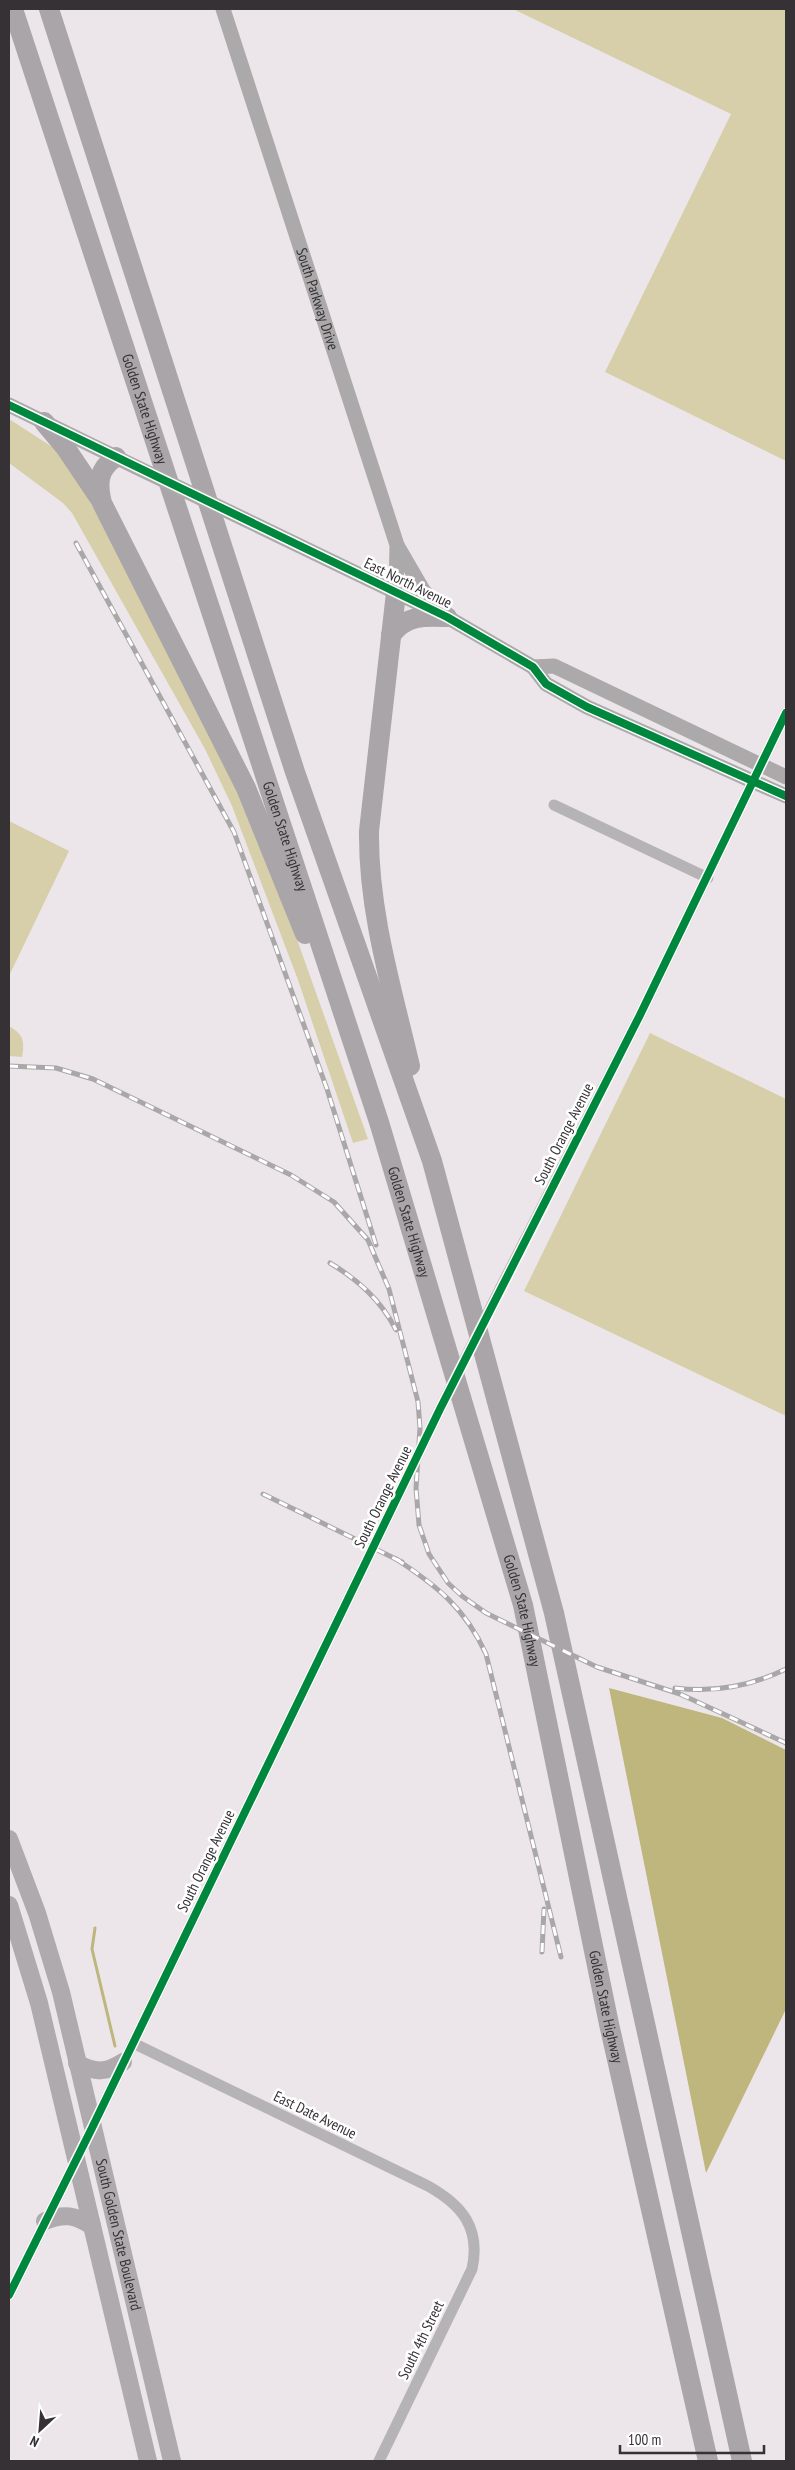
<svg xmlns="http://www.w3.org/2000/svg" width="795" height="2470" font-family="'PT Sans Narrow',sans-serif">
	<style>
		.green { fill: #d7cfaa }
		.water { fill: #beb67d }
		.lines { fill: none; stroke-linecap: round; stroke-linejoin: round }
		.stream { stroke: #beb67d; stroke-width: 3 }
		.street { stroke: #b5b3b5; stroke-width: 11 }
		.secondary { stroke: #aba9aa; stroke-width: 15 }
		.primary { stroke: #afaaae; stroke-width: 18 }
		.highway { stroke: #aaa5a9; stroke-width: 20 }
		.rail-casing { stroke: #aaa7a9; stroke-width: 5 }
		.rail { stroke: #fff; stroke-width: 3; stroke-dasharray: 9; stroke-linecap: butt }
		.street-bridge { stroke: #b5b3b5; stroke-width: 11 }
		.secondary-bridge { stroke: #aba9aa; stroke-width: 15 }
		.cycleway-casing { stroke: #fff; stroke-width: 11 }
		.cycleway { stroke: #00873e; stroke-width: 8 }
		.labels { text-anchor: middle; stroke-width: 5; stroke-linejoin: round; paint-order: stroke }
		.street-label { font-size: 15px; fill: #363135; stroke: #fff }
	</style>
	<rect width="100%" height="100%" fill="#ece6eb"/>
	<g class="green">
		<path d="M513,9H786V461L605,372L731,114Z"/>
		<path d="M9,419L57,450L84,490L217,742L288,914L368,1139L353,1143L298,980L232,806L205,749L72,513L63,503L9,463Z"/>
		<path d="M9,821L69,851L9,976Z"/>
		<path d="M9,1026C23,1034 25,1041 22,1057L9,1056Z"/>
		<path d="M650,1033L786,1099V1416L524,1291Z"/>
	</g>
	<path class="water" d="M609,1688L722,1718L786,1750V2009L706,2173Z"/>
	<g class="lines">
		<path class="stream" d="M95,1928L92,1949L115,2046"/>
		<g class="street">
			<path d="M554,805L708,878"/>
			<path d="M501,1287L639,1017L786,713"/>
			<path d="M133,2043L428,2186C462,2205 481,2228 472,2269L379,2461"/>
			<path d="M9,2295L92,2128L440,1409"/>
		</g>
		<g class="secondary">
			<path id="s1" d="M223,9L397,545L396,593"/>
			<path d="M9,405L136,467"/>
			<path d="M244,519L447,617L533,667L546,684L587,707L786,796"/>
			<path d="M398,547L423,590L440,611"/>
			<path d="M533,667L554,666L786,777"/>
		</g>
		<g class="primary">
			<path id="s2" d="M9,1839L37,1913L61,1992L172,2461"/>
			<path d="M9,1905L39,2003L148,2461"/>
			<path d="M77,2063C95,2073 106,2073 123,2062"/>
			<path d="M45,2221C64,2213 75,2215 92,2226"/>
		</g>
		<g class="highway">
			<path id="s3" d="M13,9L379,1122L523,1605L609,2024L708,2461"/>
			<path d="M49,9L295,772L432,1161L554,1613L742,2461"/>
			<path d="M44,422L65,447L100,499"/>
			<path d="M116,457C98,469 97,483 102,503L246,788L305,934"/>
			<path d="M396,593L369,831C368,911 392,989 410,1066"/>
			<path d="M391,635C406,615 424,616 447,617"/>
		</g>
		<defs>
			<g id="rail">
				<path d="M76,543L234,832L327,1089L376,1245"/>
				<path d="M9,1066L56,1068L93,1079L291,1175L334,1202L368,1240L389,1289L418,1402L420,1428L416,1488L419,1525L429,1554L448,1583L462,1596L486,1613L597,1667L680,1694L786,1743"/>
				<path d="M330,1263C358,1280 381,1300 396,1330"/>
				<path d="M263,1494L402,1562"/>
				<path d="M396,1559C437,1586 465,1608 486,1654L561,1957"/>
				<path d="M675,1688C714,1693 751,1686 786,1669"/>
				<path d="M542,1952L544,1909"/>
			</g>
		</defs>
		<use href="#rail" class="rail-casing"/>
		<use href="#rail" class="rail"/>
		<path class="street-bridge" d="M440,1409L501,1287"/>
		<path class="secondary-bridge" d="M136,467L244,519"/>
		<defs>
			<g id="cycleway">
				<path d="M9,405L447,617L533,667L546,684L587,707L786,796"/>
				<path d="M9,2295L92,2128L440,1409L639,1017L786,713"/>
			</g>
		</defs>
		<use href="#cycleway" class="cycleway-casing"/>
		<use href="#cycleway" class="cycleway"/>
	</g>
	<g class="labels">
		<g class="street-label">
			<text dy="5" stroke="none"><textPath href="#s1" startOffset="305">South Parkway Drive</textPath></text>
			<text dy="5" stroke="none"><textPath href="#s3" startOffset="421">Golden State Highway</textPath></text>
			<text transform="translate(408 583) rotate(26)" y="5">East North Avenue</text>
			<text dy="5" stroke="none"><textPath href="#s3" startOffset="871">Golden State Highway</textPath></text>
			<text transform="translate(564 1134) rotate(-63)" y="5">South Orange Avenue</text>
			<text dy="5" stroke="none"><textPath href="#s3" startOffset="1276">Golden State Highway</textPath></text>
			<text transform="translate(383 1497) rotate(-64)" y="5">South Orange Avenue</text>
			<text dy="5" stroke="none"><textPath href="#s3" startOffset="1681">Golden State Highway</textPath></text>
			<text transform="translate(206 1861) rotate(-64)" y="5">South Orange Avenue</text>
			<text dy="5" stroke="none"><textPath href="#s3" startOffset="2086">Golden State Highway</textPath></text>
			<text transform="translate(315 2115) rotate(26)" y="5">East Date Avenue</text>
			<text dy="5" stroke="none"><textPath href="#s2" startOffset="411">South Golden State Boulevard</textPath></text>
			<text transform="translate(421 2340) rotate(-64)" y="5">South 4th Street</text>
		</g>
	</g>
	<rect width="795" height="2470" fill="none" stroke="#363135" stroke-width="20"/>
	<g transform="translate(40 2430) rotate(206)" stroke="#ffffff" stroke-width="4" paint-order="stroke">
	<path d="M0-4L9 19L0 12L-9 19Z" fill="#363135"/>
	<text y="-8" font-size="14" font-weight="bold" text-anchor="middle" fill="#363135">N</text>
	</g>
	<path d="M620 2445v8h144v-8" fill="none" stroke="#363135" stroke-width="2.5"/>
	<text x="628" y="2445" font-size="15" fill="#363135" stroke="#ffffff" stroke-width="4" paint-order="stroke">100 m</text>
</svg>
